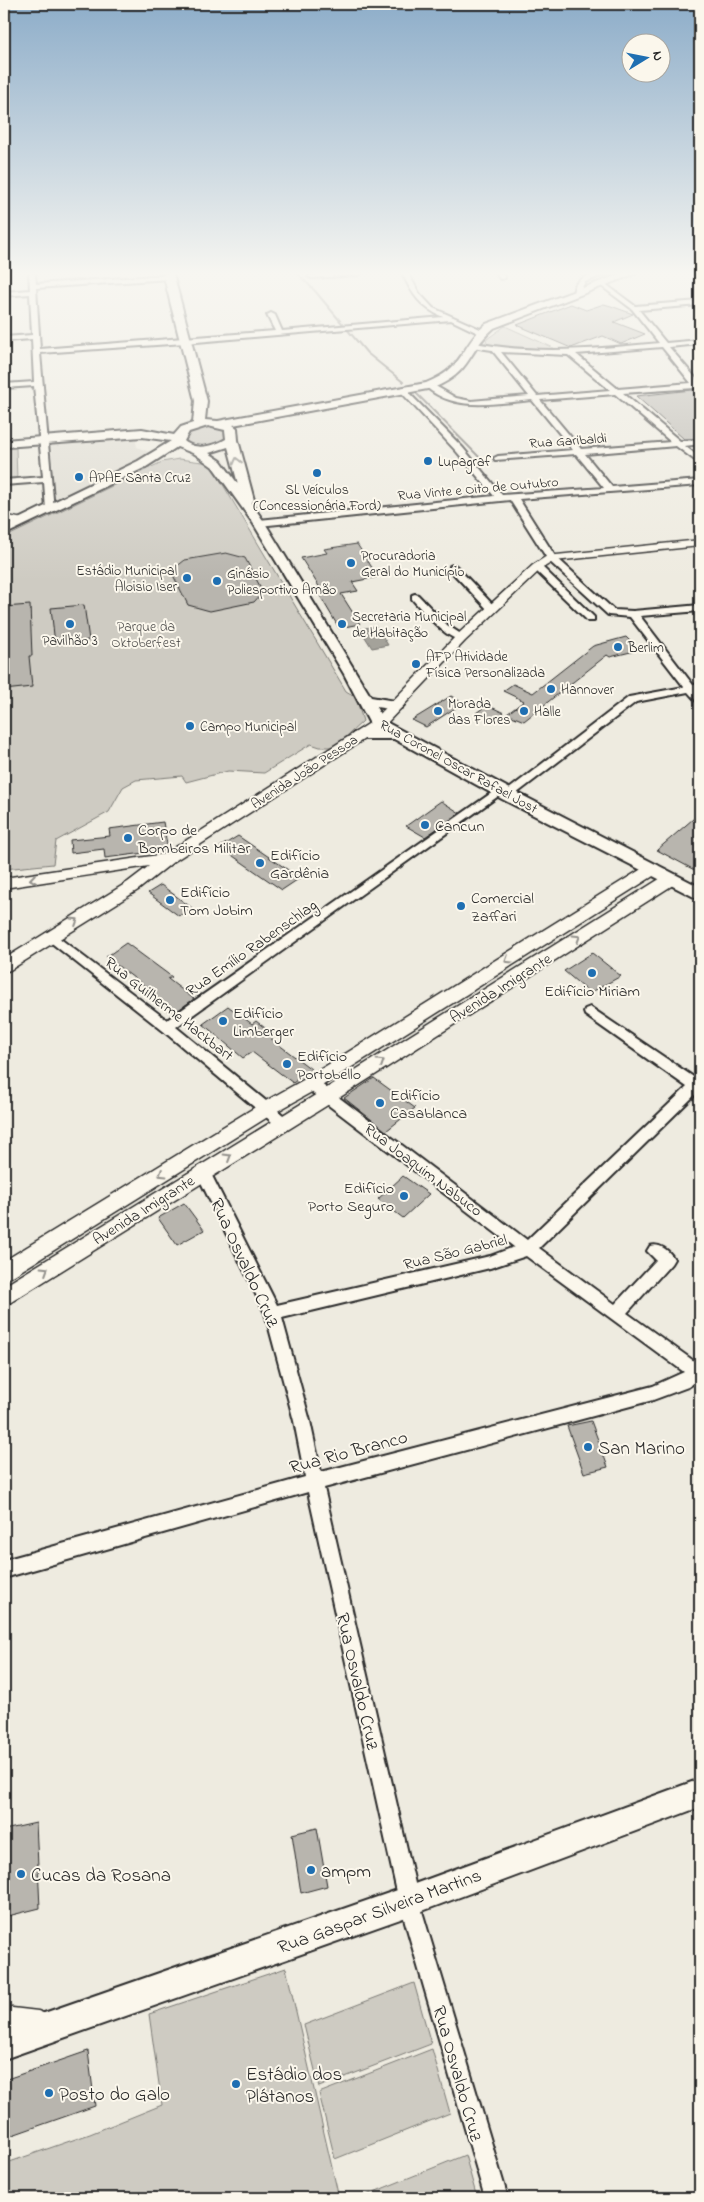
<svg xmlns="http://www.w3.org/2000/svg" width="704" height="2202" font-family="'Indie Flower',sans-serif">
	<style>
		.built { fill: #dedbd1 }
		.green { fill: #cecbc2; stroke: #7c7b76 }
		.water { fill: #a4a29a; stroke: #74726e }
		.lines { fill: none; stroke-linecap: round; stroke-linejoin: round }
		.stream { stroke: #74726e; stroke-width: 2 }
		.building { fill: #b8b5ae; stroke: #2b2b2b }
		.minor-casing { stroke: #2b2b2b; stroke-width: 4 }
		.tertiary-casing { stroke: #2b2b2b; stroke-width: 3 }
		.secondary-casing { stroke: #2b2b2b; stroke-width: 4 }
		.minor { fill: #fbf7ec; fill-rule: evenodd }
		.tertiary { fill: #fbf7ec; fill-rule: evenodd }
		.secondary { fill: #fbf7ec; fill-rule: evenodd }
		.oneway { stroke: #93918c }
		.poi-dot { fill: #1f6fb2; stroke: #fbf7ec; stroke-width: 2 }
		.labels { text-anchor: middle; stroke-width: 4; stroke-linejoin: round; paint-order: stroke }
		.far-street-label { font-size: 14px; fill: #2b2b2b; stroke: #fbf7ec }
		.far-poi-label { font-size: 14px; fill: #2b2b2b; stroke: #fbf7ec; text-anchor: start }
		.far-park-label { font-size: 14px; fill: #545351; stroke: #fbf7ec }
		.poi-label { font-size: 16px; fill: #2b2b2b; stroke: #fbf7ec; text-anchor: start }
		.street-label { font-size: 16px; fill: #2b2b2b; stroke: #fbf7ec }
		.near-street-label { font-size: 19px; fill: #2b2b2b; stroke: #fbf7ec }
		.near-poi-label { font-size: 19px; fill: #2b2b2b; stroke: #fbf7ec; text-anchor: start }
	</style>
	<rect width="100%" height="100%" fill="#eeebe0"/>
	<filter id="ink" filterUnits="userSpaceOnUse"><feTurbulence type="fractalNoise" baseFrequency=".02" numOctaves="2"/><feDisplacementMap in="SourceGraphic" scale="10" xChannelSelector="R" yChannelSelector="G"/><feConvolveMatrix kernelMatrix="1 2 1 2 8 2 1 2 1" color-interpolation-filters="sRGB"/></filter>
	<g filter="url(#ink)">
		<path class="built" d="M135,437L137,447L154,454L55,501L51,443Z"/>
		<g class="green">
			<path d="M505,326L558,350H528L485,345L487,339Z"/>
			<path d="M206,425L224,428L226,436C217,450 201,447 187,446L183,440L187,432Z"/>
			<path d="M16,448L17,479L4,481V449Z"/>
			<path d="M179,459L210,463L346,691L356,697L363,721L335,747H320L311,744L264,773L228,771L186,782L182,776L136,780L123,787L109,812L56,841L53,864L4,869V538L162,462Z"/>
			<path d="M286,1968L339,2198H4V2164L90,2134L162,2105L149,2014Z"/>
			<path d="M414,1983L431,2044L319,2087L304,2025Z"/>
			<path d="M432,2049L450,2113L335,2159L319,2093Z"/>
			<path d="M465,2155L477,2198H359Z"/>
		</g>
		<path class="water" d="M376,626L388,645L372,648L360,629Z"/>
		<g class="lines">
			<g class="stream">
				<path d="M297,273L315,291L367,353L403,382"/>
				<path d="M414,391L484,462"/>
			</g>
		</g>
		<g class="building">
			<path d="M571,304L586,310L604,304L611,306L633,314L614,322L645,334L621,344L603,336L571,348L517,325Z"/>
			<path d="M692,390L700,400V438L684,439L636,396Z"/>
			<path d="M357,544L378,577L352,582L358,591L341,594L360,624L339,628L316,589L320,588L301,558L327,553L324,549Z"/>
			<path d="M226,553L245,558L263,592L254,602L210,611L188,605L171,571L185,560Z"/>
			<path d="M30,605L32,656H29L32,687L4,690V607Z"/>
			<path d="M84,605L89,640L55,644L51,608Z"/>
			<path d="M626,637L639,650L610,657L607,655L524,721L507,714L524,701L503,691L513,684L533,693L593,646Z"/>
			<path d="M451,696L463,703L426,727L412,720Z"/>
			<path d="M487,705L504,713L495,721L476,713Z"/>
			<path d="M441,801L460,813L425,837L406,826Z"/>
			<path d="M700,813V873L657,850Z"/>
			<path d="M163,822L168,850L105,858L104,849L71,853L70,840L110,836L109,829Z"/>
			<path d="M238,836L300,878L282,890L220,847Z"/>
			<path d="M161,885L192,908L179,916L148,893Z"/>
			<path d="M126,943L172,977L168,979L194,999L173,1014L150,996L154,993L106,957Z"/>
			<path d="M592,953L621,976L590,993L564,971Z"/>
			<path d="M228,1006L252,1024L256,1021L274,1035L270,1038L311,1069L293,1083L252,1052L243,1058L203,1024Z"/>
			<path d="M374,1078L415,1108L386,1131L344,1098Z"/>
			<path d="M403,1176L429,1194L403,1218L378,1199Z"/>
			<path d="M184,1203L204,1230L177,1245L158,1218Z"/>
			<path d="M591,1421L608,1467L584,1473L567,1426Z"/>
			<path d="M36,1823L40,1908L4,1917V1830Z"/>
			<path d="M317,1828L327,1886L301,1893L292,1834Z"/>
			<path d="M88,2051L95,2106L4,2138V2080Z"/>
		</g>
		<g class="lines">
			<defs>
				<g id="minor">
					<path d="M29,273H35L36,284L169,275L172,277L169,279L36,288L40,349L275,331L267,315L271,313L275,315L282,331L443,317C420,307 413,295 402,273H408L419,293L433,308L487,332L480,334L451,320L185,343L40,353L54,510L50,513L46,510L44,482L4,485V480L43,477L34,386L4,388V384L34,382L32,339L4,341V337L32,335L30,294L4,296V292L30,290Z"/>
					<path d="M326,273H361L358,275L311,278L308,276Z"/>
					<path d="M496,273H502L505,278L500,279Z"/>
					<path d="M598,273H609L585,282L578,295H574C571,281 586,276 598,273Z"/>
					<path d="M600,283H604L635,306L700,301V305L639,310L666,343L700,340V344L669,347L700,383V391L695,388L623,393L680,441L700,440V444L685,446L700,458V464L676,446L585,454L612,487L700,480V485L519,499L555,556L614,610L633,611L700,605V611L640,616L693,685L700,684V690H698L700,693V702L696,701L688,692L636,702L512,797L508,799L502,795L504,793L629,697L684,687L630,617L608,615L548,560L510,500L259,526L255,523L259,520L494,496L457,452L402,393L401,391L405,389L463,448L502,495L604,488L576,454L495,460L494,458L498,456L573,450L532,400C496,403 455,413 425,386L432,384L456,398L471,401L529,396L492,350L472,347L471,345L475,343C537,355 596,349 659,343L632,309L600,285ZM662,347L691,383L618,389L576,354ZM501,352L568,355L610,390L537,396ZM615,394L671,442L581,449L540,400Z"/>
					<path d="M537,564L540,565L594,617V621H588L534,569L532,567Z"/>
					<path d="M453,565L456,566L495,607V611H489L450,570V566Z"/>
					<path d="M415,594L418,595L447,625L464,636V640C449,643 422,610 412,599V595Z"/>
					<path d="M500,787L506,790L504,792L176,1027L288,1119L290,1123L288,1127L283,1128L278,1127L162,1030L44,937L46,934H54L167,1020Z"/>
					<path d="M590,1007L695,1078L700,1077V1090L539,1248L615,1304L656,1260L647,1251L650,1246C659,1243 669,1250 674,1259L671,1264L627,1313L698,1364L700,1363V1379L688,1387L653,1400L324,1488L419,1901L508,2198H485L399,1901L308,1492L4,1578V1560L305,1477L294,1421L265,1313L196,1172L198,1168L203,1166L208,1168L277,1305L490,1256L514,1247L306,1088L304,1084L306,1080H316L527,1240L687,1087L585,1015L584,1012L585,1009ZM526,1256L684,1372L653,1386L321,1472L310,1421L282,1318L490,1268Z"/>
				</g>
				<g id="tertiary">
					<path d="M4,515L27,520L29,522L23,525L4,521Z"/>
					<path d="M700,540V546L554,561L541,569L465,641L383,727L173,862L138,890L10,970L4,972V959L128,882L149,866L4,888V878L165,854L373,721L457,635L533,565L547,556Z"/>
					<path d="M653,864L658,865L660,869L658,873L317,1089L274,1113L11,1277L4,1279V1261L262,1103L305,1079L648,865Z"/>
					<path d="M671,874L676,875L679,879L676,883L334,1101L11,1302L4,1304V1286L322,1091L666,875Z"/>
					<path d="M4,2007L38,2011L48,2015L52,2025L48,2035L38,2039L4,2035Z"/>
				</g>
				<g id="secondary">
					<path d="M163,273H173L207,401L205,420L218,421L426,383C465,368 460,347 486,324L623,273H637L494,328C466,352 473,372 433,388L233,425L237,428L238,440L254,500L251,503L265,523L371,697L401,702L404,705L401,708L396,710L376,707L384,721L514,791L700,887V900L502,799L394,739H354L351,736L354,733L378,730L370,724L344,674L253,523L213,467L195,454L177,447L146,467L4,535V526L138,461L171,441L142,437L4,447V440L142,429L174,435L181,427L193,423L195,401ZM208,426L225,430L226,439C214,446 196,451 184,441L189,432ZM228,447L238,484L221,461L209,453Z"/>
					<path d="M700,1779V1807L409,1916L4,2059V2027L409,1886Z"/>
				</g>
			</defs>
			<use href="#minor" class="minor-casing"/>
			<use href="#tertiary" class="tertiary-casing"/>
			<use href="#secondary" class="secondary-casing"/>
			<use href="#minor" class="minor"/>
			<use href="#tertiary" class="tertiary"/>
			<use href="#secondary" class="secondary"/>
		</g>
		<defs><path id="oneway-chevron" d="M-2-3.5L2.5 0L-2 3.5" fill="none" stroke-width="1.6" stroke-linecap="round" stroke-linejoin="round" transform="scale(1.25)"/></defs>
		<g class="oneway">
			<use href="#oneway-chevron" transform="translate(237 461) rotate(-104)"/>
			<use href="#oneway-chevron" transform="translate(33 879) rotate(172)"/>
			<use href="#oneway-chevron" transform="translate(75 921) rotate(-32)"/>
			<use href="#oneway-chevron" transform="translate(577 938) rotate(-32)"/>
			<use href="#oneway-chevron" transform="translate(508 960) rotate(148)"/>
			<use href="#oneway-chevron" transform="translate(381 1062) rotate(-32)"/>
			<use href="#oneway-chevron" transform="translate(228 1157) rotate(-31)"/>
			<use href="#oneway-chevron" transform="translate(162 1174) rotate(148)"/>
			<use href="#oneway-chevron" transform="translate(45 1270) rotate(-32)"/>
		</g>
	</g>
	<linearGradient id="sky" x2="0" y2="1"><stop stop-color="#8dadc9"/><stop offset="0.47" stop-color="#f7f6f1"/><stop offset="1" stop-color="#f7f6f1" stop-opacity="0"/></linearGradient>
	<rect width="704" height="581" fill="url(#sky)"/>
	<g class="poi-dot">
		<circle cx="428" cy="461" r="5"/>
		<circle cx="317" cy="473" r="5"/>
		<circle cx="79" cy="477" r="5"/>
		<circle cx="351" cy="563" r="5"/>
		<circle cx="187" cy="578" r="5"/>
		<circle cx="217" cy="581" r="5"/>
		<circle cx="70" cy="624" r="5"/>
		<circle cx="342" cy="624" r="5"/>
		<circle cx="618" cy="647" r="5"/>
		<circle cx="416" cy="664" r="5"/>
		<circle cx="551" cy="689" r="5"/>
		<circle cx="438" cy="711" r="5"/>
		<circle cx="524" cy="711" r="5"/>
		<circle cx="190" cy="726" r="5"/>
		<circle cx="425" cy="825" r="5"/>
		<circle cx="128" cy="838" r="5"/>
		<circle cx="260" cy="863" r="5"/>
		<circle cx="170" cy="900" r="5"/>
		<circle cx="461" cy="906" r="5"/>
		<circle cx="592" cy="973" r="5"/>
		<circle cx="223" cy="1021" r="5"/>
		<circle cx="287" cy="1064" r="5"/>
		<circle cx="380" cy="1103" r="5"/>
		<circle cx="404" cy="1196" r="5"/>
		<circle cx="588" cy="1447" r="5"/>
		<circle cx="311" cy="1870" r="5"/>
		<circle cx="21" cy="1874" r="5"/>
		<circle cx="236" cy="2084" r="5"/>
		<circle cx="49" cy="2093" r="5"/>
	</g>
	<g class="labels">
		<g class="far-street-label">
			<text transform="translate(568 440) rotate(-4)" y="5">Rua Garibaldi</text>
			<text transform="translate(478 488) rotate(-5)" y="5">Rua Vinte e Oito de Outubro</text>
			<text transform="translate(459 766) rotate(29)" y="5">Rua Coronel Oscar Rafael Jost</text>
			<text transform="translate(304 771) rotate(-33)" y="5">Avenida João Pessoa</text>
		</g>
		<g class="far-poi-label">
			<text x="438" y="466">Lupagraf</text>
			<text x="89" y="482">APAE Santa Cruz</text>
			<text x="317" y="494" text-anchor="middle">SL Veículos<tspan x="317" dy="16">(Concessionária Ford)</tspan></text>
			<text x="361" y="560">Procuradoria<tspan x="361" dy="16">Geral do Município</tspan></text>
			<text x="177" y="575" text-anchor="end">Estádio Municipal<tspan x="177" dy="16">Aloisio Iser</tspan></text>
			<text x="227" y="578">Ginásio<tspan x="227" dy="16">Poliesportivo Arnão</tspan></text>
			<text x="352" y="621">Secretaria Municipal<tspan x="352" dy="16">de Habitação</tspan></text>
			<text x="70" y="645" text-anchor="middle">Pavilhão 3</text>
			<text x="628" y="652">Berlim</text>
			<text x="426" y="661">AFP Atividade<tspan x="426" dy="16">Física Personalizada</tspan></text>
			<text x="561" y="694">Hannover</text>
			<text x="448" y="708">Morada<tspan x="448" dy="16">das Flores</tspan></text>
			<text x="534" y="716">Halle</text>
			<text x="200" y="731">Campo Municipal</text>
		</g>
		<g class="far-park-label">
			<text x="146" y="631">Parque da<tspan x="146" dy="16">Oktoberfest</tspan></text>
		</g>
		<g class="poi-label">
			<text x="435" y="831">Cancun</text>
			<text x="138" y="835">Corpo de<tspan x="138" dy="18">Bombeiros Militar</tspan></text>
			<text x="270" y="860">Edifício<tspan x="270" dy="18">Gardênia</tspan></text>
			<text x="180" y="897">Edifício<tspan x="180" dy="18">Tom Jobim</tspan></text>
			<text x="471" y="903">Comercial<tspan x="471" dy="18">Zaffari</tspan></text>
			<text x="592" y="996" text-anchor="middle">Edifício Miriam</text>
			<text x="233" y="1018">Edifício<tspan x="233" dy="18">Limberger</tspan></text>
			<text x="297" y="1061">Edifício<tspan x="297" dy="18">Portobello</tspan></text>
			<text x="390" y="1100">Edifício<tspan x="390" dy="18">Casablanca</tspan></text>
			<text x="394" y="1193" text-anchor="end">Edifício<tspan x="394" dy="18">Porto Seguro</tspan></text>
		</g>
		<g class="street-label">
			<text transform="translate(251 947) rotate(-35)" y="6">Rua Emílio Rabenschlag</text>
			<text transform="translate(500 987) rotate(-32)" y="6">Avenida Imigrante</text>
			<text transform="translate(170 1008) rotate(38)" y="6">Rua Guilherme Hackbart</text>
			<text transform="translate(424 1169) rotate(37)" y="6">Rua Joaquim Nabuco</text>
			<text transform="translate(143 1209) rotate(-32)" y="6">Avenida Imigrante</text>
			<text transform="translate(455 1251) rotate(-14)" y="6">Rua São Gabriel</text>
		</g>
		<g class="near-street-label">
			<text transform="translate(246 1262) rotate(65)" y="7">Rua Osvaldo Cruz</text>
			<text transform="translate(348 1451) rotate(-15)" y="7">Rua Rio Branco</text>
			<text transform="translate(359 1681) rotate(77)" y="7">Rua Osvaldo Cruz</text>
			<text transform="translate(379 1910) rotate(-20)" y="7">Rua Gaspar Silveira Martins</text>
			<text transform="translate(459 2073) rotate(74)" y="7">Rua Osvaldo Cruz</text>
		</g>
		<g class="near-poi-label">
			<text x="598" y="1454">San Marino</text>
			<text x="321" y="1877">ampm</text>
			<text x="31" y="1881">Cucas da Rosana</text>
			<text x="246" y="2080">Estádio dos<tspan x="246" dy="22">Plátanos</tspan></text>
			<text x="59" y="2100">Posto do Galo</text>
		</g>
	</g>
	<rect width="704" height="2202" fill="none" stroke="#fbf7ec" stroke-width="20"/>
	<rect x="10" y="10" width="684" height="2182" fill="none" stroke="#2b2b2b" stroke-width="2" filter="url(#ink)"/>
	<g transform="translate(646 58) rotate(80)"><circle r="24" fill="#fbf7ec" stroke="#a8a59f"/>
	<path d="M0-4L9 19L0 12L-9 19Z" fill="#1f6fb2"/>
	<text y="-8" font-size="14" font-weight="bold" text-anchor="middle" fill="#2b2b2b">N</text>
	</g>
</svg>
